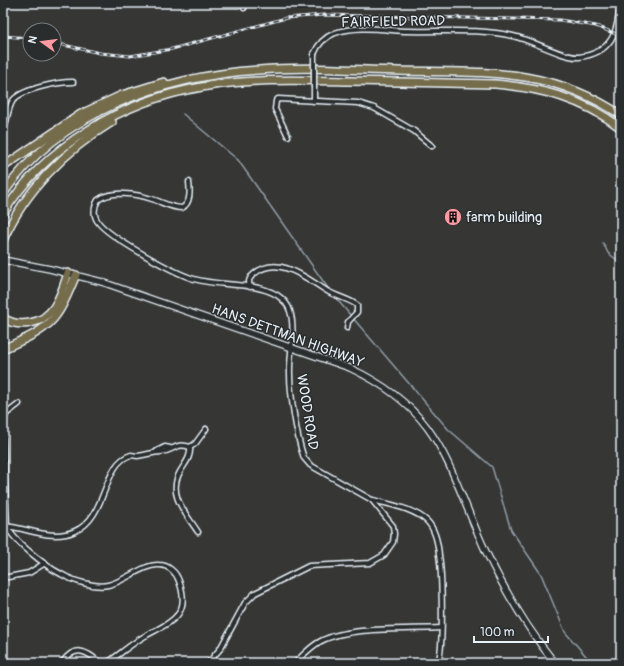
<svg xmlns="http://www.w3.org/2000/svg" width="624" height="666" font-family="Pangolin,sans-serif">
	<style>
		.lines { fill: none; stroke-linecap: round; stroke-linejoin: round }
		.stream { stroke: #919fa9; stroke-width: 1.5 }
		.street-casing { stroke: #e8f1f8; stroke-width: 7 }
		.secondary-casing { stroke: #e8f1f8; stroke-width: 8 }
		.highway-casing { stroke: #e8f1f8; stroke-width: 10 }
		.street { stroke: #2a2d2e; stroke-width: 4 }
		.secondary { stroke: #2a2d2e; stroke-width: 5.5 }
		.highway { stroke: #746c4b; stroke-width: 7 }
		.rail-casing { stroke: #e8f1f8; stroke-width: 3 }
		.rail { stroke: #2a2d2e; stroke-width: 1.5; stroke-dasharray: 4.5; stroke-linecap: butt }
		.street-bridge-casing { stroke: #e8f1f8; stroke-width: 7; stroke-linecap: butt }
		.street-bridge { stroke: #2a2d2e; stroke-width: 4 }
		.labels { text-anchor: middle; stroke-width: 3; stroke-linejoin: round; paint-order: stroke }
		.street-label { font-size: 14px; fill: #e8f1f8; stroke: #2a2d2e }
		.poi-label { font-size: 14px; fill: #e8f1f8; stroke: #2a2d2e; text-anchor: start }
	</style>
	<rect width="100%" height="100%" fill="#363634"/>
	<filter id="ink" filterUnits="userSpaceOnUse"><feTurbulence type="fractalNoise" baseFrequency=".025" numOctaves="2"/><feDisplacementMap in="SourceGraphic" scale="8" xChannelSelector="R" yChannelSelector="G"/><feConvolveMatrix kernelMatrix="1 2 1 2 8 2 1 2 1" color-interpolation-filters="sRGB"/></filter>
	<g filter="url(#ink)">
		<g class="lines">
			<g class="stream">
				<path d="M183,114L238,160L330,291"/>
				<path d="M603,243L608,253L621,263"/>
				<path d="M334,296L448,429L492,467L511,530L541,574L565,632L592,663"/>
			</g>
			<defs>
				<g id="street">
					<path d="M242,3L244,8"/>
					<path d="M314,54C318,44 325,37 335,33C357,25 385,30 407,31C442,32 479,28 513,36C532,40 563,58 579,57C612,53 618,32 620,3"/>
					<path d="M314,101V88"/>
					<path d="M3,132C7,123 7,111 12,102C19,89 59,82 73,82"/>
					<path d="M288,136L275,109L276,101L278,99L358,103L374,108L414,131L432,146"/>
					<path d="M189,182C190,191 191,203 182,208C171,208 162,202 152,199C137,194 111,190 98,200C94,207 93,215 98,222C110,238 174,273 194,279C220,287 253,281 277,295C283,299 288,304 290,311C296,329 289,356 290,374C290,395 297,439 304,458L310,465L372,500L393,526L394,534L393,542L384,555L370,563L309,566L255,593L245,603L220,649L208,663"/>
					<path d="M250,287C248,281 249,278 254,274C279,253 308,280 329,292C338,297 349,299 357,305V312L348,322L347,328"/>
					<path d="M3,424L6,414L19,404"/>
					<path d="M3,438L7,526C13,541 47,567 61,574C73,581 95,588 108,585C124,582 143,564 159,565C168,565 176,572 179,581C192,616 170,622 145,636C131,644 120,654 107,663"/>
					<path d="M190,447C191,458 185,463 180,472C167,495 186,513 198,532"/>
					<path d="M190,447L195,444L206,429"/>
					<path d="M157,451L165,447L170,448"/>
					<path d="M373,500C390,505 413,508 427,521C436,530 438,544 439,555C442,573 444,648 438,663"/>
					<path d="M3,526C27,527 51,542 75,531C108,517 102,463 131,455C133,455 136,456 137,456C145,455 154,452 161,452C174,451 175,442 190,447"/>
					<path d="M3,578L29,573L45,563"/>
					<path d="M62,663C74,645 86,650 100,663"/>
					<path d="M295,663C303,655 311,646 321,641C350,626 409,630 441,628"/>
				</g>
				<path id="secondary" d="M3,260L50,269L102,282L350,368C444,412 447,468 486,552C505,591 527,629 555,663"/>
				<g id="highway">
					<path d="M3,167L81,114L122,95L164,82"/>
					<path d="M3,194C59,112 164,76 259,70C305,66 353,70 399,71C483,73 548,66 621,115"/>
					<path d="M3,214C44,146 124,100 202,87C251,78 300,80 350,81C398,82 447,83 495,84C541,88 584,99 621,128"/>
					<path d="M3,240C25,190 66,150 112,122"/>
					<path d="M3,318C12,324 20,325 30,323C55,319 61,294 68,273"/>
					<path d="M3,349C22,340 45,332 57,314C65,303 70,288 76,275"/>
				</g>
			</defs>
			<use href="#street" class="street-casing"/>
			<use href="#secondary" class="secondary-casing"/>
			<use href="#highway" class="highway-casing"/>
			<use href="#street" class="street"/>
			<use href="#secondary" class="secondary"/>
			<use href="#highway" class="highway"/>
			<defs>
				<g id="rail">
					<path d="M3,36L30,38"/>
					<path d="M54,43L100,53L130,56L172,49L286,18L324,15L560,20L596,26L621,36"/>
				</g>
			</defs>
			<use href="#rail" class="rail-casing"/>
			<use href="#rail" class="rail"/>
			<defs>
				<path id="street-bridge" d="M314,88V54"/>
			</defs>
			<use href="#street-bridge" class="street-bridge-casing"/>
			<use href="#street-bridge" class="street-bridge"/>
		</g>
	</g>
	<defs>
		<symbol id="building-disc" viewBox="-11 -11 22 22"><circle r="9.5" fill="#ff9aa2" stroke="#2a2d2e"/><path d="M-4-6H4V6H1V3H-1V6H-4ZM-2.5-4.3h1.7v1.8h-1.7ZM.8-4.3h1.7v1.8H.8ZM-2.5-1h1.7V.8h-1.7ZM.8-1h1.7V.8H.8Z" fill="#111"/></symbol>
	</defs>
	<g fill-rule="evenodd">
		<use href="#building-disc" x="443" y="207" width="20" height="20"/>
	</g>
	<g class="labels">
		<g class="street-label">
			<text transform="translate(393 21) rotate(-1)" y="5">FAIRFIELD ROAD</text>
			<text transform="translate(288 335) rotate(20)" y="5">HANS DETTMAN HIGHWAY</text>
			<text transform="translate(308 412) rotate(81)" y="5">WOOD ROAD</text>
		</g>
		<g class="poi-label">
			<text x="466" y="222">farm building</text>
		</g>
	</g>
	<rect width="624" height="666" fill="none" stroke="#2a2d2e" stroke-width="16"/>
	<rect x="8" y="8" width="608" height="650" fill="none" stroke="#e8f1f8" stroke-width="1.5" filter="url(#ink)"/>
	<g transform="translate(42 42) rotate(284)"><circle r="19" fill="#2a2d2e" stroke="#767b7f"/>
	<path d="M0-3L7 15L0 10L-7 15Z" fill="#ff9aa2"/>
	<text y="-6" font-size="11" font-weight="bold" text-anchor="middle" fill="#e8f1f8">N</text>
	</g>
	<path d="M474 636v6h74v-6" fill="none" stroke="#e8f1f8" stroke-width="2"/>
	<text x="480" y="636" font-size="12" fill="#e8f1f8" stroke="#2a2d2e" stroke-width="3" paint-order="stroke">100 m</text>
</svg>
